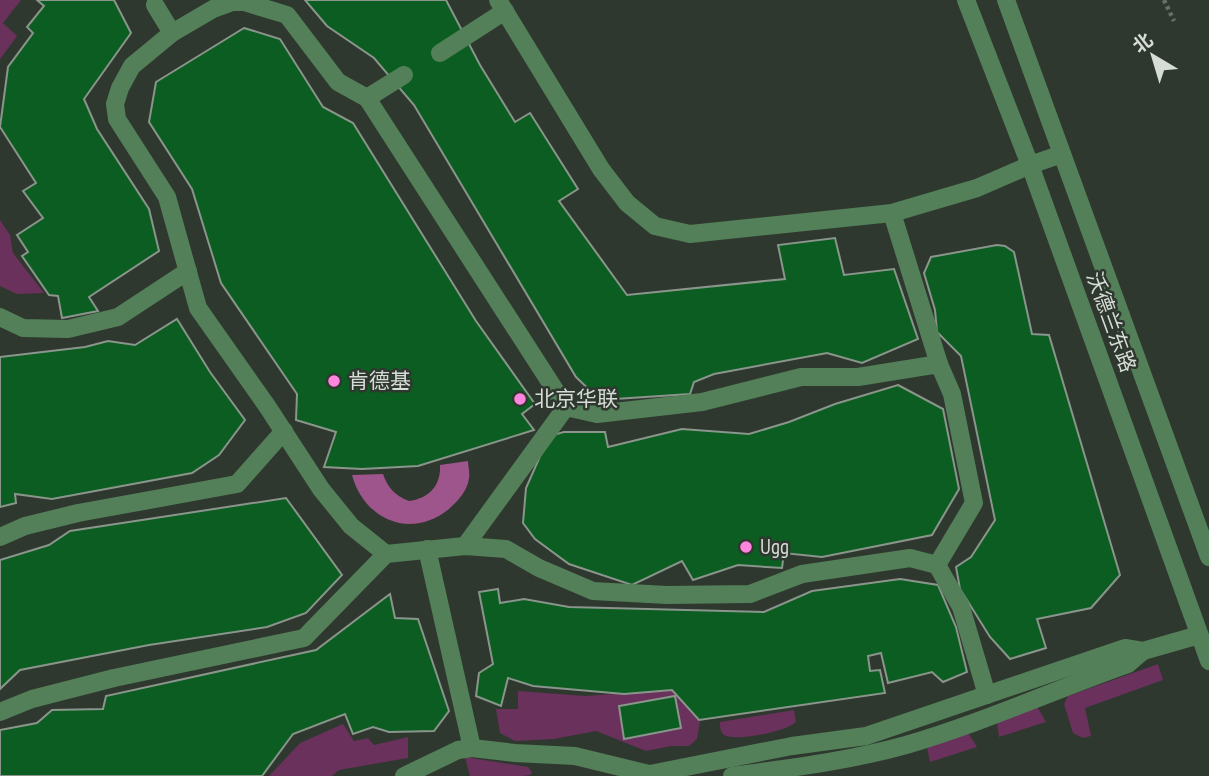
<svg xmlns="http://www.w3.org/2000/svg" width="1209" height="776" font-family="'PT Sans Narrow','Noto Sans SC',sans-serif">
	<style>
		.green { fill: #69315b }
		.water { fill: #9e558b }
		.building { fill: #0b5d21; stroke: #8a958b; stroke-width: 2 }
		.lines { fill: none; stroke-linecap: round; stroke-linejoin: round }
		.path { stroke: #676f67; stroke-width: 4.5; stroke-dasharray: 3.5 3.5; stroke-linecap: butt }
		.minor { stroke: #538058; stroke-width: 18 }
		.poi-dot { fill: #fe85df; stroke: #2f382f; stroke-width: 2.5 }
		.labels { text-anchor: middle; stroke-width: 5; stroke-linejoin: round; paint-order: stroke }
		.street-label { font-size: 21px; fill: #d6dcd6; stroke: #2f382f }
		.poi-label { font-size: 21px; fill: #d6dcd6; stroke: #2f382f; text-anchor: start }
	</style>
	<rect width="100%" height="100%" fill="#2f382f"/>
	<g class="green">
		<path d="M0,0H21L3,23L17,36L0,59Z"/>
		<path d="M0,220L10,235L13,253L44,293L17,294L0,286Z"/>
		<path d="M1158,664L1163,680L1085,708L1091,736L1083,738L1073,733L1064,704L1068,696Z"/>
		<path d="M672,690L700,722L697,739L689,746H671L646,751L596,731L554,739L515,741L500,733L496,709H518V691L585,696Z"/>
		<path d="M1030,706L1038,708L1046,722L999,737L997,723Z"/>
		<path d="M794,710L796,722C788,731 730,744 722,733C720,730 720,725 720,722Z"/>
		<path d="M343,724L354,741L368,738L374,745L408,737V758L339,770L332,776H269L300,743Z"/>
		<path d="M968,733L977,747L930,762L927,747Z"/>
		<path d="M465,757L528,767L532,772L530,775L523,776H470Z"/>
	</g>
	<path class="water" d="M468,461C468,466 470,472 469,478C468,490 458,501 449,509C411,540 364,520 352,475L383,474C388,488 394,495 409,501C429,498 441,486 440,465Z"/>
	<g class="building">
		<path d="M37,0H114L131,33L84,99L97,129L149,209L159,251L89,297L98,311L62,318L58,296L49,295L22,256L28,252L17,235L43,218L23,191L36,183L0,127L8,67L33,33L27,27L44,6Z"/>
		<path d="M305,0H446L480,65L515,122L530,113L578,189L559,201L627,295L785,279L778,245L835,238L844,275L894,269L918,339L862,363L827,353L714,374L694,382L690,394L600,400L576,377L414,105L374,58L327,26Z"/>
		<path d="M244,28L280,39L323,107L353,123L476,321L535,404L522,414L534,430L418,466L362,469L324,467L336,432L296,420L297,394L221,283L192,189L149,122L156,82Z"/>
		<path d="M997,245L1005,246L1014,252L1032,334L1049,335L1120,575L1091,608L1037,619L1046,648L1010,659L990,637L960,589L956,567L971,557L995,520L961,356L937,332L935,310L924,273L931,257Z"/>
		<path d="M177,319L210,372L245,420L219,455L192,473L52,499L15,494L16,503L0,507V357L85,347L108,341L135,345Z"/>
		<path d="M898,385L943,409L959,489L932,535L822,557L784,553L782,568L738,565L693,580L682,561L632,585L569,564L535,539L523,523L526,488L549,436L564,432H605L608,447L682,429L749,434L789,422L835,404Z"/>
		<path d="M286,498L342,575L306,613L267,627L149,645L20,670L0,689V560L49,545L70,531Z"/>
		<path d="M900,579L938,585L956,627L967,672L943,682L932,672L888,683L881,653L868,656L870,671L880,670L885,693L699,720L672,690L624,694L533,686L508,678L501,706L476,696L479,673L493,664L479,592L498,589L500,603L524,599L569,607L764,612L812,591Z"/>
		<path d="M390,594L395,618L418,619L449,711L434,731L389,732L373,727L353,734L345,714L293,734L262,776H0V730L37,723L52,710L103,709L106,696L316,650Z"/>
		<path d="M675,696L681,728L624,739L619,706Z"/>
	</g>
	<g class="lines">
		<path class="path" d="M1164,0L1174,21"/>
		<g class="minor">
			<path d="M498,0L601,169L627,203L655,226L690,234L892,213L977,188L1030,165L1062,154"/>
			<path d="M966,0L1030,165L1209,661"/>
			<path d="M1006,0L1209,557"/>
			<path d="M155,5L172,33"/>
			<path d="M440,53L505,11"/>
			<path d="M367,98L404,75"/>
			<path d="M892,213L939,364"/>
			<path d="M0,317L23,328L68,329L118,317L188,271"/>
			<path d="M0,537L25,526L78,513L237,484L284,431"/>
			<path d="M465,546L566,407L597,414L702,402L801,377H858L939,364L952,394L974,503L937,565"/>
			<path d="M427,549L472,748"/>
			<path d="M386,554L351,526L321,489L267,406L198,308L167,197L117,119L115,104L120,88L132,66L172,33L213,9L232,2H244L287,15L338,82L367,98L566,407"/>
			<path d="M0,712L32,699L114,678L304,638L386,554L465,546L506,549L539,568L593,591L667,595L750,594L802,574L910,558L937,565L961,607L987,695"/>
			<path d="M404,776L458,750L472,748L515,753L575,756L649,774"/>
			<path d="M640,776L792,746L866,736L1125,648L1143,651L1199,635"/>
			<path d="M732,776C790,768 849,761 906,745C982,723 1054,690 1128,664L1143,651"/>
		</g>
	</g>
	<g class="poi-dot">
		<circle cx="334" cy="381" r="7"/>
		<circle cx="520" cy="399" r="7"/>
		<circle cx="746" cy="547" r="7"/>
	</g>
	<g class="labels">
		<g class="street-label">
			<text transform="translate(1111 322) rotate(70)" y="7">沃德兰东路</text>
		</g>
		<g class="poi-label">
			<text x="348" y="388">肯德基</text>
			<text x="534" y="406">北京华联</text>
			<text x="760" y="554">Ugg</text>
		</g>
	</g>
	<g transform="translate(1153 56) rotate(322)" stroke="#2f382f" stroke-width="5" paint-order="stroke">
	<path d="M0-5L12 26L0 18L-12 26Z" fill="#d6dcd6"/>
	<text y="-10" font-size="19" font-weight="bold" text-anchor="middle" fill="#d6dcd6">北</text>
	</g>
</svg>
